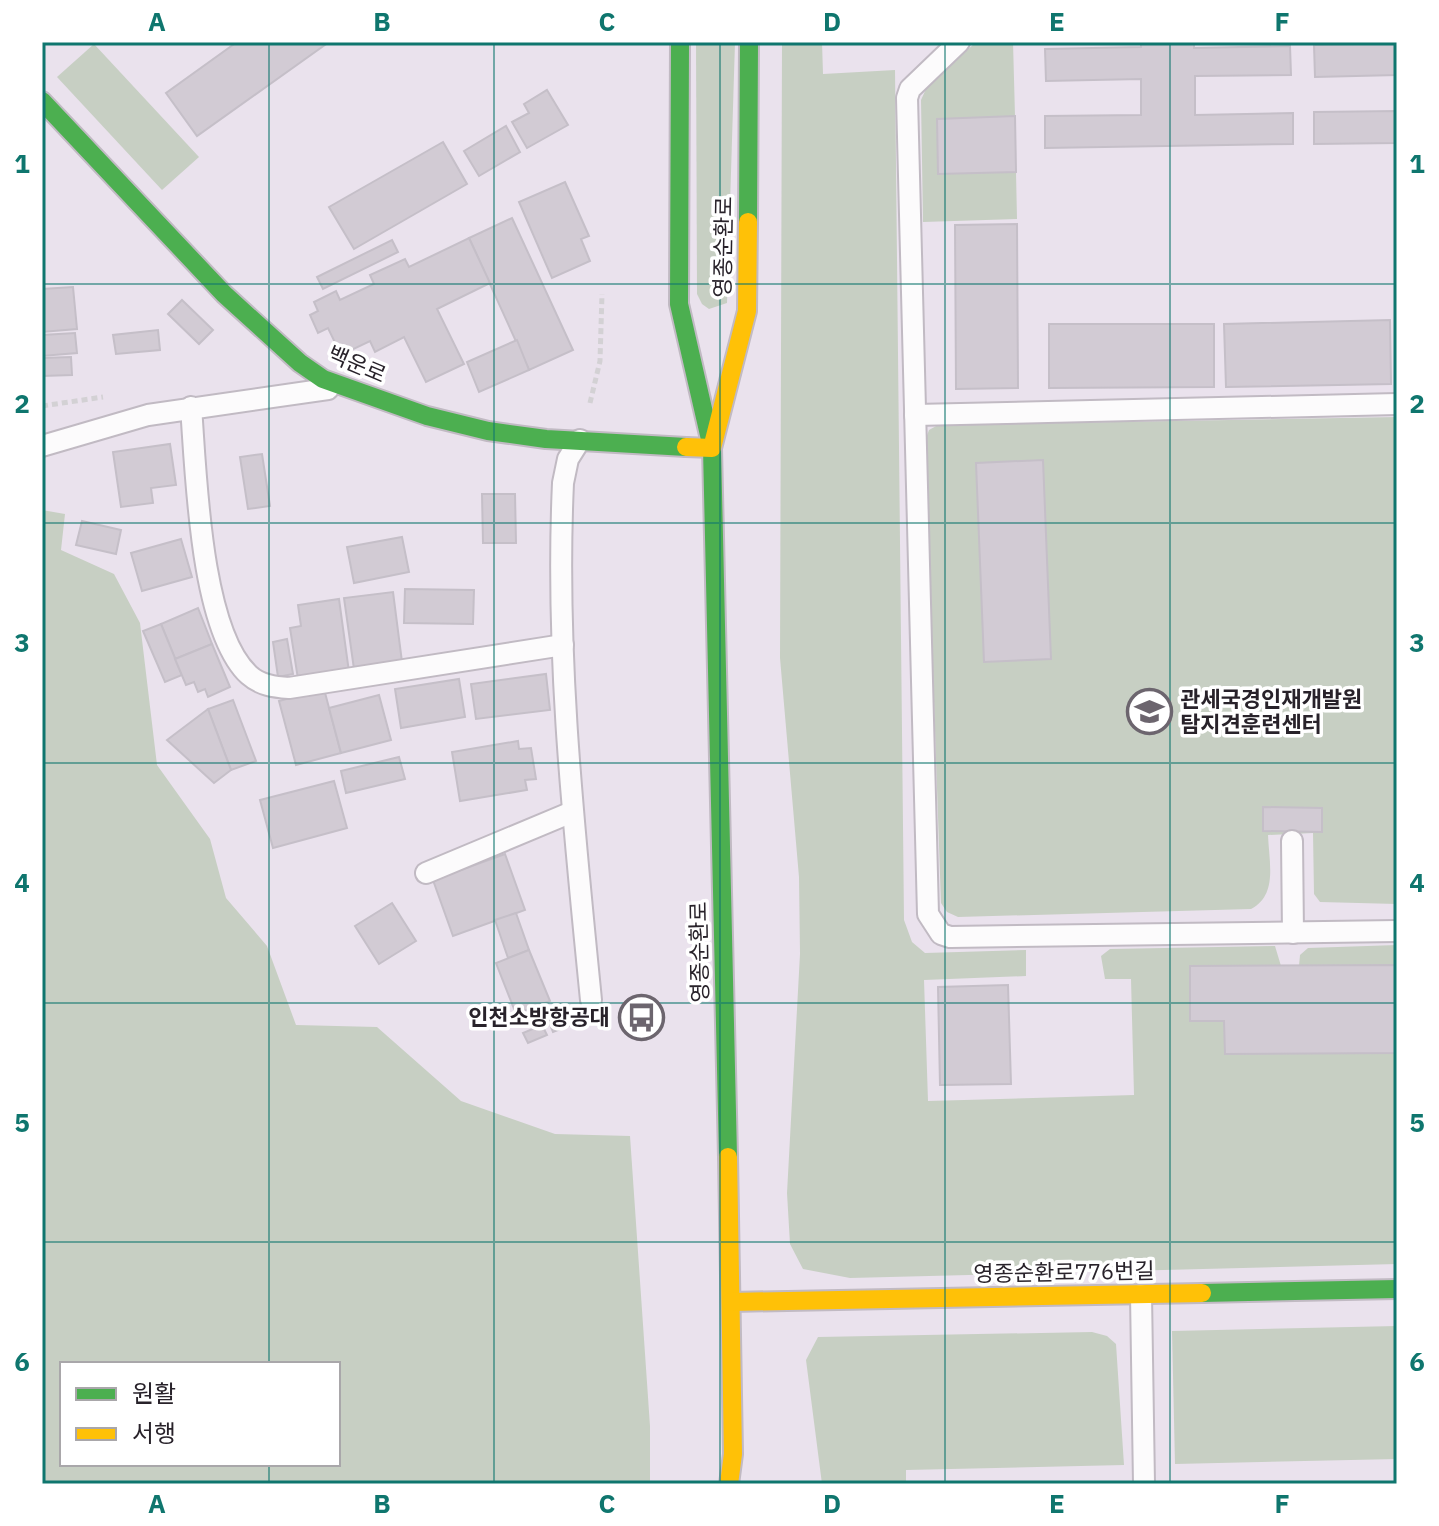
<svg xmlns="http://www.w3.org/2000/svg" width="1439" height="1526" font-family="'IBM Plex Sans','Noto Sans KR',sans-serif">
	<style>
		.green { fill: #c7cfc3; fill-rule: evenodd }
		.building { fill: #d2cbd4; stroke: #c5bfc8; stroke-width: 2 }
		.lines { fill: none; stroke-linecap: round; stroke-linejoin: round }
		.lane-casing { stroke: #c1bac3; stroke-width: 24 }
		.fast-casing { stroke: #c1bac3; stroke-width: 22 }
		.slow-casing { stroke: #c1bac3; stroke-width: 22 }
		.path { stroke: #d3d1d4; stroke-width: 5; stroke-dasharray: 6 4; stroke-linecap: butt }
		.lane { stroke: #fcfbfc; stroke-width: 20 }
		.fast { stroke: #4caf50; stroke-width: 18 }
		.slow { stroke: #ffc107; stroke-width: 18 }
		.grid { fill: none; stroke: #0f766e; stroke-width: 2; stroke-opacity: 0.55 }
		.labels { text-anchor: middle; stroke-width: 7; stroke-linejoin: round; paint-order: stroke }
		.street-label { font-size: 22px; fill: #28222a; stroke: #fff }
		.poi-label { font-size: 22px; font-weight: bold; fill: #28222a; stroke: #fff; text-anchor: start }
		.neatline { fill: none; stroke: #0f766e; stroke-width: 3 }
		.grid-label { font-size: 26px; text-anchor: middle; font-weight: bold; fill: #0f766e }
	</style>
	<rect width="100%" height="100%" fill="#eae2ed"/>
	<g class="green">
		<path d="M696,42H735L727,303L709,309L702,304L697,294Z"/>
		<path d="M782,42H822L823,74L895,70L904,920L912,942L925,953L1026,950V976L924,980L928,1101L1134,1095L1131,979H1105L1101,956L1110,949L1275,946L1281,966H1190V1021H1224L1225,1054L1397,1053V1264L850,1278L803,1269L790,1244L787,1193L800,954L799,877L780,658Z"/>
		<path d="M976,42H1013L1015,116L937,119L938,174L1016,172L1017,219L923,222L921,100L926,89Z"/>
		<path d="M94,44L199,157L162,190L57,77Z"/>
		<path d="M1397,417V904L1320,902L1314,894L1313,833L1268,835C1269,862 1278,895 1251,909L958,917L947,912L941,903L925,441L929,430L938,425Z"/>
		<path d="M42,510L65,514L61,550L114,574L140,623L157,765L210,839L226,898L267,946L296,1025L377,1027L461,1101L555,1134L630,1136L650,1426V1484H42ZM62,1364H338V1464H62Z"/>
		<path d="M1397,945V965L1299,966L1300,955L1308,948Z"/>
		<path d="M1397,1326V1459L1175,1464L1172,1331Z"/>
		<path d="M1092,1332L1107,1336L1116,1344L1124,1465L906,1470V1484H822L806,1360L818,1337Z"/>
	</g>
	<g class="building">
		<path d="M237,42H329L197,136L166,93Z"/>
		<path d="M1141,42H1194V48L1290,46L1291,75L1195,76V115L1293,113V144L1045,148V116L1141,115V79L1046,81L1045,49L1141,47Z"/>
		<path d="M1397,43V75L1315,77L1314,45Z"/>
		<path d="M547,90L568,125L527,148L512,122L529,113L524,104Z"/>
		<path d="M1397,111V143L1314,144V112Z"/>
		<path d="M1015,116L1016,172L938,174L937,119Z"/>
		<path d="M506,126L520,152L479,176L464,151Z"/>
		<path d="M443,142L467,184L354,249L329,207Z"/>
		<path d="M565,182L589,236L581,239L590,261L552,278L519,202Z"/>
		<path d="M512,218L573,350L529,370L469,238Z"/>
		<path d="M1017,224L1018,388L956,389L955,225Z"/>
		<path d="M469,238L490,283L437,309L464,364L426,382L404,337L375,352L370,341L341,355L328,328L318,333L310,315L318,311L314,302L336,291L340,300L374,284L370,275L405,259L409,267Z"/>
		<path d="M392,240L398,252L323,289L317,277Z"/>
		<path d="M73,287L77,329L42,332V289Z"/>
		<path d="M182,300L213,330L199,344L168,314Z"/>
		<path d="M1390,320L1391,384L1226,387L1224,324Z"/>
		<path d="M1049,324H1214V387L1049,388Z"/>
		<path d="M158,330L160,350L116,354L113,335Z"/>
		<path d="M75,333L77,353L42,356V335Z"/>
		<path d="M517,340L529,370L479,392L467,362Z"/>
		<path d="M71,357L72,375L42,376V358Z"/>
		<path d="M170,444L176,485L151,488L153,503L121,507L113,452Z"/>
		<path d="M262,454L270,506L248,509L240,457Z"/>
		<path d="M1043,460L1051,659L984,662L976,463Z"/>
		<path d="M482,494H515L516,543H483Z"/>
		<path d="M82,521L121,530L116,554L76,545Z"/>
		<path d="M402,537L409,572L354,583L347,547Z"/>
		<path d="M181,539L192,577L142,591L131,553Z"/>
		<path d="M405,589L474,590L473,624L404,623Z"/>
		<path d="M393,592L402,662L354,669L344,598Z"/>
		<path d="M339,599L349,672L298,679L290,628L301,626L298,605Z"/>
		<path d="M198,608L212,644L175,659L161,624Z"/>
		<path d="M161,624L182,675L165,682L143,631Z"/>
		<path d="M287,639L293,674L278,677L273,642Z"/>
		<path d="M212,644L230,687L208,697L205,689L198,692L194,682L186,685L175,659Z"/>
		<path d="M546,674L550,710L476,719L471,684Z"/>
		<path d="M459,679L465,717L401,728L395,689Z"/>
		<path d="M324,689L341,753L296,765L279,701Z"/>
		<path d="M379,695L391,740L341,753L329,708Z"/>
		<path d="M233,700L256,761L231,770L208,709Z"/>
		<path d="M208,709L231,770L214,783L167,740Z"/>
		<path d="M518,741L519,749L531,748L536,779L525,780L527,790L460,801L452,752Z"/>
		<path d="M399,757L405,779L346,793L341,771Z"/>
		<path d="M334,781L347,828L273,848L260,800Z"/>
		<path d="M1263,807L1322,808V832L1263,831Z"/>
		<path d="M505,854L525,910L453,936L433,880Z"/>
		<path d="M392,903L416,941L379,964L355,926Z"/>
		<path d="M516,913L529,950L508,958L495,920Z"/>
		<path d="M529,950L550,1001L516,1014L496,963Z"/>
		<path d="M1397,965V1053L1225,1054L1224,1021H1190V966Z"/>
		<path d="M1008,985L1011,1084L940,1085L938,987Z"/>
		<path d="M562,1004L571,1025L553,1032L545,1012Z"/>
		<path d="M542,1025L547,1035L528,1043L523,1033Z"/>
	</g>
	<g class="lines">
		<defs>
			<g id="lane">
				<path d="M959,42L910,89L907,98L928,914L941,934L950,937L1397,931"/>
				<path d="M191,407C196,472 200,630 249,675C260,685 274,687 289,688L563,645"/>
				<path d="M915,415L1397,404"/>
				<path d="M580,440L568,459L563,483C555,656 574,828 591,1000"/>
				<path d="M42,446L148,415L328,389"/>
				<path d="M1292,841L1293,933"/>
				<path d="M426,873L572,812"/>
				<path d="M1141,1295L1144,1484"/>
			</g>
			<g id="fast">
				<path d="M680,42L679,304L712,448L728,1157"/>
				<path d="M42,101L224,294L300,363L323,379L427,416L488,431L546,439L686,447"/>
				<path d="M748,222L749,42"/>
				<path d="M1202,1293L1397,1289"/>
			</g>
			<g id="slow">
				<path d="M686,447L712,448L747,311L748,222"/>
				<path d="M728,1157L733,1454L729,1484"/>
				<path d="M731,1302L1202,1293"/>
			</g>
		</defs>
		<use href="#lane" class="lane-casing"/>
		<use href="#fast" class="fast-casing"/>
		<use href="#slow" class="slow-casing"/>
		<g class="path">
			<path d="M590,403L600,361L602,294"/>
			<path d="M42,406L103,397"/>
		</g>
		<use href="#lane" class="lane"/>
		<use href="#fast" class="fast"/>
		<use href="#slow" class="slow"/>
	</g>
	<path class="grid" d="M269,42V1364M494,42V1484M720,42V1484M945,42V1484M1170,42V1484M42,284H1397M42,523H1397M42,763H1397M42,1003H1397M42,1242H1397M269,1464V1484"/>
	<defs>
		<symbol id="university-ring" viewBox="-11 -11 22 22"><circle r="9.5" fill="#fff" stroke="#6c656e" stroke-width="1.5"/><path d="M0-5L7-2L0 1L-7-2ZM-4 1L0 2.5L4 1V4Q0 6-4 4Z" fill="#6c656e"/></symbol>
		<symbol id="bus-ring" viewBox="-11 -11 22 22"><circle r="9.5" fill="#fff" stroke="#6c656e" stroke-width="1.5"/><path d="M-5-6H5V4H4V6H2V4H-2V6H-4V4H-5ZM-3.5-4V0h7V-4ZM-3.5 1.2v1.5H-2V1.2ZM2 1.2v1.5H3.5V1.2Z" fill="#6c656e"/></symbol>
	</defs>
	<g fill-rule="evenodd">
		<use href="#university-ring" x="1124" y="686" width="51" height="51"/>
		<use href="#bus-ring" x="616" y="992" width="51" height="51"/>
	</g>
	<g class="labels">
		<g class="street-label">
			<text transform="translate(723 247) rotate(-89)" y="8">영종순환로</text>
			<text transform="translate(357 364) rotate(23)" y="8">백운로</text>
			<text transform="translate(699 952) rotate(-91)" y="8">영종순환로</text>
			<text transform="translate(1064 1272) rotate(-1)" y="8">영종순환로776번길</text>
		</g>
		<g class="poi-label">
			<text x="1180" y="707">관세국경인재개발원<tspan x="1180" dy="25">탐지견훈련센터</tspan></text>
			<text x="610" y="1025" text-anchor="end">인천소방항공대</text>
		</g>
	</g>
	<rect width="1439" height="1526" fill="none" stroke="#ffffff" stroke-width="88"/>
	<rect x="60" y="1362" width="280" height="104" fill="#ffffff" stroke="#a9a7aa" stroke-width="2"/>
	<rect x="76" y="1388" width="40" height="12" fill="#4caf50" stroke="#a9a7aa" stroke-width="2"/>
	<text x="132" y="1402" font-size="24" fill="#28222a">원활</text>
	<rect x="76" y="1428" width="40" height="12" fill="#ffc107" stroke="#a9a7aa" stroke-width="2"/>
	<text x="132" y="1442" font-size="24" fill="#28222a">서행</text>
	<rect x="44" y="44" width="1351" height="1438" class="neatline"/>
	<g class="grid-label">
		<text x="157" y="31">A</text>
		<text x="382" y="31">B</text>
		<text x="607" y="31">C</text>
		<text x="832" y="31">D</text>
		<text x="1057" y="31">E</text>
		<text x="1282" y="31">F</text>
		<text x="22" y="173">1</text>
		<text x="1417" y="173">1</text>
		<text x="22" y="413">2</text>
		<text x="1417" y="413">2</text>
		<text x="22" y="652">3</text>
		<text x="1417" y="652">3</text>
		<text x="22" y="892">4</text>
		<text x="1417" y="892">4</text>
		<text x="22" y="1132">5</text>
		<text x="1417" y="1132">5</text>
		<text x="22" y="1371">6</text>
		<text x="1417" y="1371">6</text>
		<text x="157" y="1513">A</text>
		<text x="382" y="1513">B</text>
		<text x="607" y="1513">C</text>
		<text x="832" y="1513">D</text>
		<text x="1057" y="1513">E</text>
		<text x="1282" y="1513">F</text>
	</g>
</svg>
